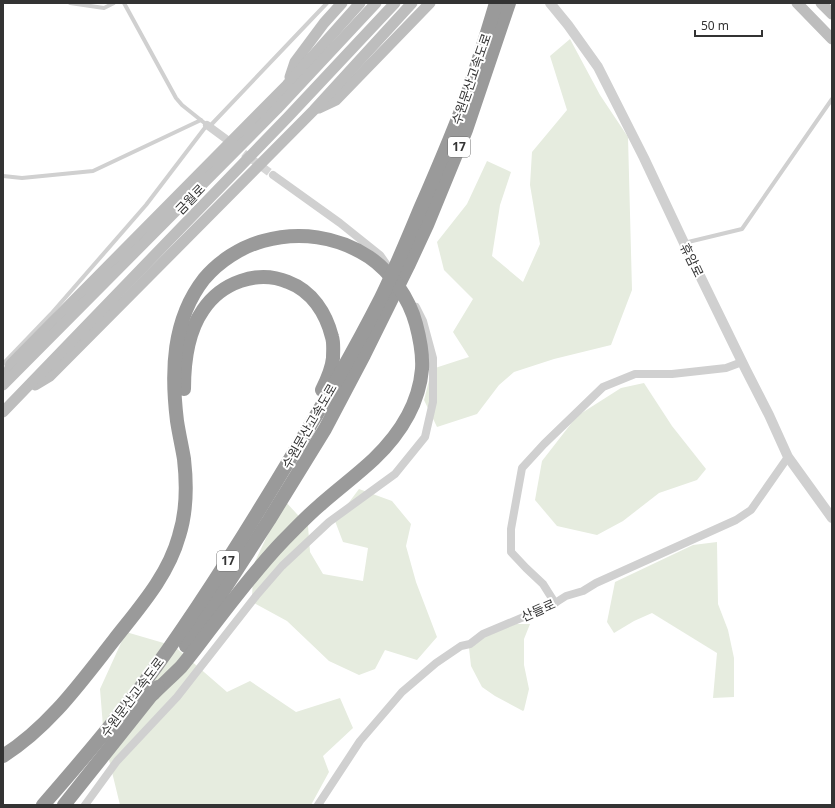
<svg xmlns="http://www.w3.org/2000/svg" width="835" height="808" font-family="'Noto Sans','Noto Sans KR',sans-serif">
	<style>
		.green { fill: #e6ecdf }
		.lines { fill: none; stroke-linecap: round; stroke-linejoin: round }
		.minor-tunnel { stroke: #d6d6d6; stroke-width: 8; stroke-dasharray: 8 4; stroke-linecap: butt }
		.service { stroke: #d0d0d0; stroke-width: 4 }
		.minor { stroke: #d0d0d0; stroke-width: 8 }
		.tertiary { stroke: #d0d0d0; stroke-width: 10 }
		.secondary { stroke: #bdbdbd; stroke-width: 11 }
		.motorway { stroke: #9a9a9a; stroke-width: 14 }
		.labels { text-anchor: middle; stroke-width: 4; stroke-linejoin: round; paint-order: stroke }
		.shield { fill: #fff; stroke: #707070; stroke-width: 1 }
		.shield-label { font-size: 12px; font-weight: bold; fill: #333 }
		.street-label { font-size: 13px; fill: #333; stroke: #fff }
	</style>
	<rect width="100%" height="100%" fill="#fff"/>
	<g class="green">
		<path d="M570,39L600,95L628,137L632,290L611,345L554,359L514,372L499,385L477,414L437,427L424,400L432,369L469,357L453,332L473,299L444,270L437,242L467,204L487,161L511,172L500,205L492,256L523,282L540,244L530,185L532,152L567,110L550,56Z"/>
		<path d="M644,383L672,426L706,469L697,480L659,493L623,521L597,535L557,526L535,500L542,461L577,416L621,388Z"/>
		<path d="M359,489L392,501L411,524L406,546L416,582L437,637L417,660L385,650L375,669L359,675L329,661L287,621L252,602L253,566L284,500L308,526L310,552L323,574L363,581L368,548L343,542L335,521Z"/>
		<path d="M717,542L718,604L728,630L734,658V697L713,698L717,653L652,613L634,621L614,633L607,622L615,582L693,545Z"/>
		<path d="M516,624H530L524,639V665L529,689L524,710L523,711L495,696L482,687L471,666L469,648L489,631Z"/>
		<path d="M126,632L174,646L227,692L250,681L296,712L340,698L353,728L323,756L329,772L311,805H120L104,739L100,689Z"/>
	</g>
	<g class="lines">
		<path class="minor-tunnel" d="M234,146L273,175"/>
		<g class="service">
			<path d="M70,3L104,8L114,3"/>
			<path d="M209,127L327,3"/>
			<path d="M3,176L22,178L93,171L201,120"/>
			<path d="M684,243L742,229L832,99"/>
			<path d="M3,364L51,314L146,205L207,125L182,105L176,98L124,3"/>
		</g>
		<g class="minor">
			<path d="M207,125L226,139"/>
			<path d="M273,175L340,223L380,255L389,268"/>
			<path d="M555,603L543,584L526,568L511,552V529L522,468L544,444L603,387L635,374H672L726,368L742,362"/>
			<path d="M85,805L117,761L177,697L256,596L282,566L329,522L395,474L425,437L433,402V358L423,321L416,307"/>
			<path d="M318,805L360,741L402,692L436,663L461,646L470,644L483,634L526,616L542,607L555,603L566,596L583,591L596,583L736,520L751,510L788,457"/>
		</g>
		<path class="tertiary" d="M550,3L568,25L598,67L644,158L684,243L746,370L769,415L788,457L832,518"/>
		<g class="secondary">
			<path d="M797,3L832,39"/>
			<path d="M821,3L832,14"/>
			<path d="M290,77L295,62L324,23L342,3"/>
			<path d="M319,108L336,100L430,3"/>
			<path d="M6,380L11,364L287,85L360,3"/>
			<path d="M3,385L277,109L376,3"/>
			<path d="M35,385L50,376L314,110L412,3"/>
			<path d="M3,412L288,117L395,3"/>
		</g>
		<g class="motorway">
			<path d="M184,389C184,362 187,333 203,310C221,283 257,269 288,282C312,291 326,313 332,337C334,343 333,352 333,358C332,369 327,380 322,390"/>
			<path d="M186,646L214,605L269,520L325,429L364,355L408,266L427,225L466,130L509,3"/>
			<path d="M3,756C49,727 81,682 114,640C139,608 168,576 179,536C187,511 187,485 184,459C182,447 179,434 177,421C171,372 172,320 204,279C219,261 241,247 263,241C299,231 337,236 369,257C391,272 409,298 416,324C420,339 423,354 422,369C419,404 399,435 374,459C357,475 338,489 320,505C307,516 295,529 283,541C256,569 233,600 209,631C200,643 191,655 181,667C172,676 162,685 153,694"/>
			<path d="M43,805C78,765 112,725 144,683C196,613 242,539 287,464C320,410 352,355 381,298C395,269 408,238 420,209C437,170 454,131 468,92C478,63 487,33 496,3"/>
			<path d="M64,805L158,687"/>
		</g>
	</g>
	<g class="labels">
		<g class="shield">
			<rect x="448" y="137" width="22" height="20" rx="3"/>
			<rect x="217" y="551" width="22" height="20" rx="3"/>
		</g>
		<g class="shield-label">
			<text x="459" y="151">17</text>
			<text x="228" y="565">17</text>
		</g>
		<g class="street-label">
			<text transform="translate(471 79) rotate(-71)" y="5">수원문산고속도로</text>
			<text transform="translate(190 199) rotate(-46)" y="5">금월로</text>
			<text transform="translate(692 260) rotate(64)" y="5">휴암로</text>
			<text transform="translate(309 426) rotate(-60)" y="5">수원문산고속도로</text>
			<text transform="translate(538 610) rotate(-24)" y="5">산들로</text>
			<text transform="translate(132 697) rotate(-53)" y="5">수원문산고속도로</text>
		</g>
	</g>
	<rect width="835" height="808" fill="none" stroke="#333333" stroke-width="8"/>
	<path d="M695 30v6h67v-6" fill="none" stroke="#333333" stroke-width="2"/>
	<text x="701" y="30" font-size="12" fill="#333333" stroke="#ffffff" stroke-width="3" paint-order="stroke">50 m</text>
</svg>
